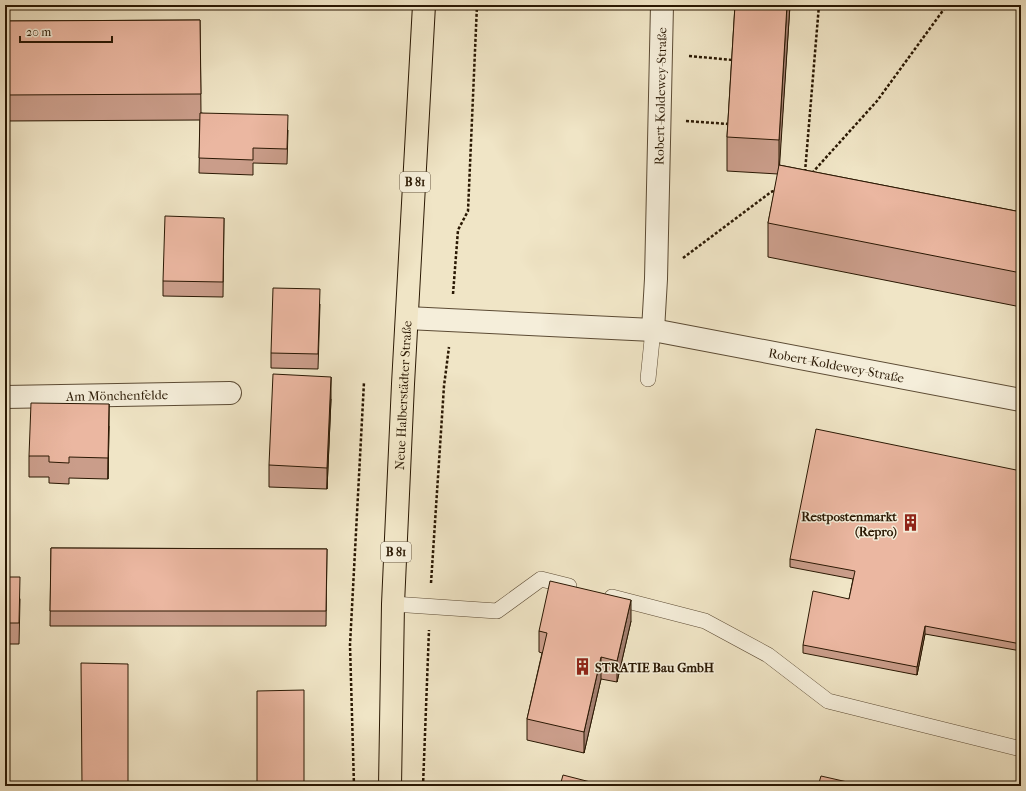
<svg xmlns="http://www.w3.org/2000/svg" width="1026" height="791" font-family="'IM FELL French Canon',serif">
	<style>
		.lines { fill: none; stroke-linecap: round; stroke-linejoin: round }
		.lane-casing { stroke: #5c4b34; stroke-width: 16 }
		.street-casing { stroke: #5c4b34; stroke-width: 24 }
		.primary-casing { stroke: #2a1803; stroke-width: 24 }
		.path { stroke: #2a1803; stroke-width: 2.5; stroke-dasharray: 3 2; stroke-linecap: butt }
		.lane { stroke: #f5eeda; stroke-width: 15 }
		.street { stroke: #f5eeda; stroke-width: 22 }
		.primary { stroke: #f0e5c6; stroke-width: 22 }
		.wall { fill: #ca9d8a; stroke: #2a1803 }
		.shaded-wall { fill: #a48071; stroke: #2a1803 }
		.building { fill: #ebb7a1; stroke: #2a1803 }
		.labels { text-anchor: middle; stroke-width: 3; stroke-linejoin: round; paint-order: stroke }
		.shield { fill: #f5eeda; stroke: #675844; stroke-width: 1 }
		.shield-label { font-size: 12px; font-weight: bold; fill: #2a1803 }
		.street-label { font-size: 13px; fill: #2a1803; stroke: #f5eeda }
		.poi-label { font-size: 13px; font-weight: bold; fill: #2a1803; stroke: #f5eeda; text-anchor: end }
	</style>
	<rect width="100%" height="100%" fill="#f0e5c6"/>
	<filter id="stains"><feTurbulence type="fractalNoise" baseFrequency=".005" numOctaves="4"/><feColorMatrix values="0 0 0 0 .2 0 0 0 0 .09 0 0 0 0 .02 0 0 0 .5 -.17"/></filter>
	<radialGradient id="worn" r=".72"><stop offset=".6" stop-color="#630" stop-opacity="0"/><stop offset="1" stop-color="#630" stop-opacity=".3"/></radialGradient>
	<g class="lines">
		<defs>
			<g id="lane">
				<path d="M648,379L653,330"/>
				<path d="M612,597L705,621L768,655L828,701L1021,749"/>
				<path d="M393,604L497,611L541,579L569,586"/>
			</g>
			<g id="street">
				<path id="s1" d="M407,318L653,330L1021,400"/>
				<path id="s2" d="M653,330L656,279L662,5"/>
				<path id="s3" d="M5,397L230,393"/>
			</g>
			<g id="primary">
				<path id="s4" d="M390,786L393,604L403,384L424,5"/>
			</g>
		</defs>
		<use href="#lane" class="lane-casing"/>
		<use href="#street" class="street-casing"/>
		<use href="#primary" class="primary-casing"/>
		<g class="path">
			<path d="M689,56L733,60"/>
			<path d="M686,121L729,124"/>
			<path d="M805,172L819,5"/>
			<path d="M812,173L877,101L947,5"/>
			<path d="M683,258L771,192L776,190"/>
			<path d="M453,294L458,230L468,211L477,5"/>
			<path d="M431,583L444,386L449,347"/>
			<path d="M354,786L350,645L364,382"/>
			<path d="M423,786L429,630"/>
		</g>
		<use href="#lane" class="lane"/>
		<use href="#street" class="street"/>
		<use href="#primary" class="primary"/>
	</g>
	<g class="wall">
		<path d="M735,5H790L779,165L1021,212V307L768,257V223L778,174L727,171V137Z"/>
		<path d="M200,20L201,113L288,130L287,164L253,163V175L199,173L200,120L5,121V21Z"/>
		<path d="M224,218L223,297L163,296V281Z"/>
		<path d="M320,304L318,369L271,368V353Z"/>
		<path d="M331,399L327,489L269,487V465Z"/>
		<path d="M109,426L108,479L69,478V484L49,483V477H29V456Z"/>
		<path d="M1021,471V651L925,634L917,675L803,653V645L849,599L853,579L790,567V559Z"/>
		<path d="M51,548L327,549L326,626H50Z"/>
		<path d="M5,577L20,599L19,644H5Z"/>
		<path d="M631,621L617,682L601,679L584,753L527,740V719L542,653L539,652V631Z"/>
	</g>
	<g class="shaded-wall">
		<path d="M787,5H790L779,174V140Z"/>
		<path d="M331,377V399L327,489V468Z"/>
		<path d="M109,404V426L108,479V458Z"/>
		<path d="M631,600V621L617,682V661Z"/>
		<path d="M925,626V634L917,675V667Z"/>
		<path d="M601,657V679L584,753V732Z"/>
	</g>
	<g class="building">
		<path d="M735,5H787L779,140L727,137Z"/>
		<path d="M200,20L201,94L5,95V21Z"/>
		<path d="M200,113L288,115L287,149L253,148V160L199,158Z"/>
		<path d="M779,165L1021,212V273L768,223Z"/>
		<path d="M165,216L224,218L223,282L163,281Z"/>
		<path d="M273,288L320,289L318,354L271,353Z"/>
		<path d="M273,374L331,377L327,468L269,465Z"/>
		<path d="M31,403L109,404L108,458L69,457V463L49,462V456H29Z"/>
		<path d="M816,429L1021,471V644L925,626L917,667L803,645L813,591L849,599L855,571L790,559Z"/>
		<path d="M51,548L327,549L326,611H50Z"/>
		<path d="M5,577H20L19,623H5Z"/>
		<path d="M550,581L631,600L617,661L601,657L584,732L527,719L547,633L539,631Z"/>
		<path d="M81,663L128,664V786H82Z"/>
		<path d="M304,690V786H257V691Z"/>
		<path d="M563,775L606,786H560Z"/>
		<path d="M821,776L865,786H818Z"/>
	</g>
	<defs>
		<symbol id="building-bare" viewBox="-9 -9 18 18"><path d="M-4-6H4V6H1V3H-1V6H-4ZM-2.5-4.3h1.7v1.8h-1.7ZM.8-4.3h1.7v1.8H.8ZM-2.5-1h1.7V.8h-1.7ZM.8-1h1.7V.8H.8Z" fill="#8f2418" stroke="#f5eeda" stroke-width="2.5" paint-order="stroke"/></symbol>
	</defs>
	<g fill-rule="evenodd">
		<use href="#building-bare" x="898" y="510" width="25" height="25"/>
		<use href="#building-bare" x="570" y="654" width="25" height="25"/>
	</g>
	<g class="labels">
		<g class="shield">
			<rect x="400" y="172" width="30" height="20" rx="3"/>
			<rect x="381" y="542" width="30" height="20" rx="3"/>
		</g>
		<g class="shield-label">
			<text x="415" y="186">B 81</text>
			<text x="396" y="556">B 81</text>
		</g>
		<g class="street-label">
			<text dy="5" stroke="none"><textPath href="#s2" startOffset="234">Robert-Koldewey-Straße</textPath></text>
			<text dy="5" stroke="none"><textPath href="#s1" startOffset="433">Robert-Koldewey-Straße</textPath></text>
			<text dy="5" stroke="none"><textPath href="#s3" startOffset="112">Am Mönchenfelde</textPath></text>
			<text dy="5" stroke="none"><textPath href="#s4" startOffset="391">Neue Halberstädter Straße</textPath></text>
		</g>
		<g class="poi-label">
			<text x="897" y="521">Restpostenmarkt<tspan x="897" dy="15">(Repro)</tspan></text>
			<text x="595" y="672" text-anchor="start">STRATIE Bau GmbH</text>
		</g>
	</g>
	<rect width="1026" height="791" fill="none" stroke="#f0e5c6" stroke-width="20"/>
	<rect x="6" y="6" width="1014" height="779" fill="none" stroke="#2a1803" stroke-width="2"/>
	<rect x="10" y="10" width="1006" height="771" fill="none" stroke="#2a1803"/>
	<path d="M20 36v6h92v-6" fill="none" stroke="#2a1803" stroke-width="2"/>
	<text x="26" y="36" font-size="12" fill="#2a1803" stroke="#f5eeda" stroke-width="3" paint-order="stroke">20 m</text>
	<rect width="100%" height="100%" filter="url(#stains)"/>
	<rect width="100%" height="100%" fill="url(#worn)"/>
</svg>
